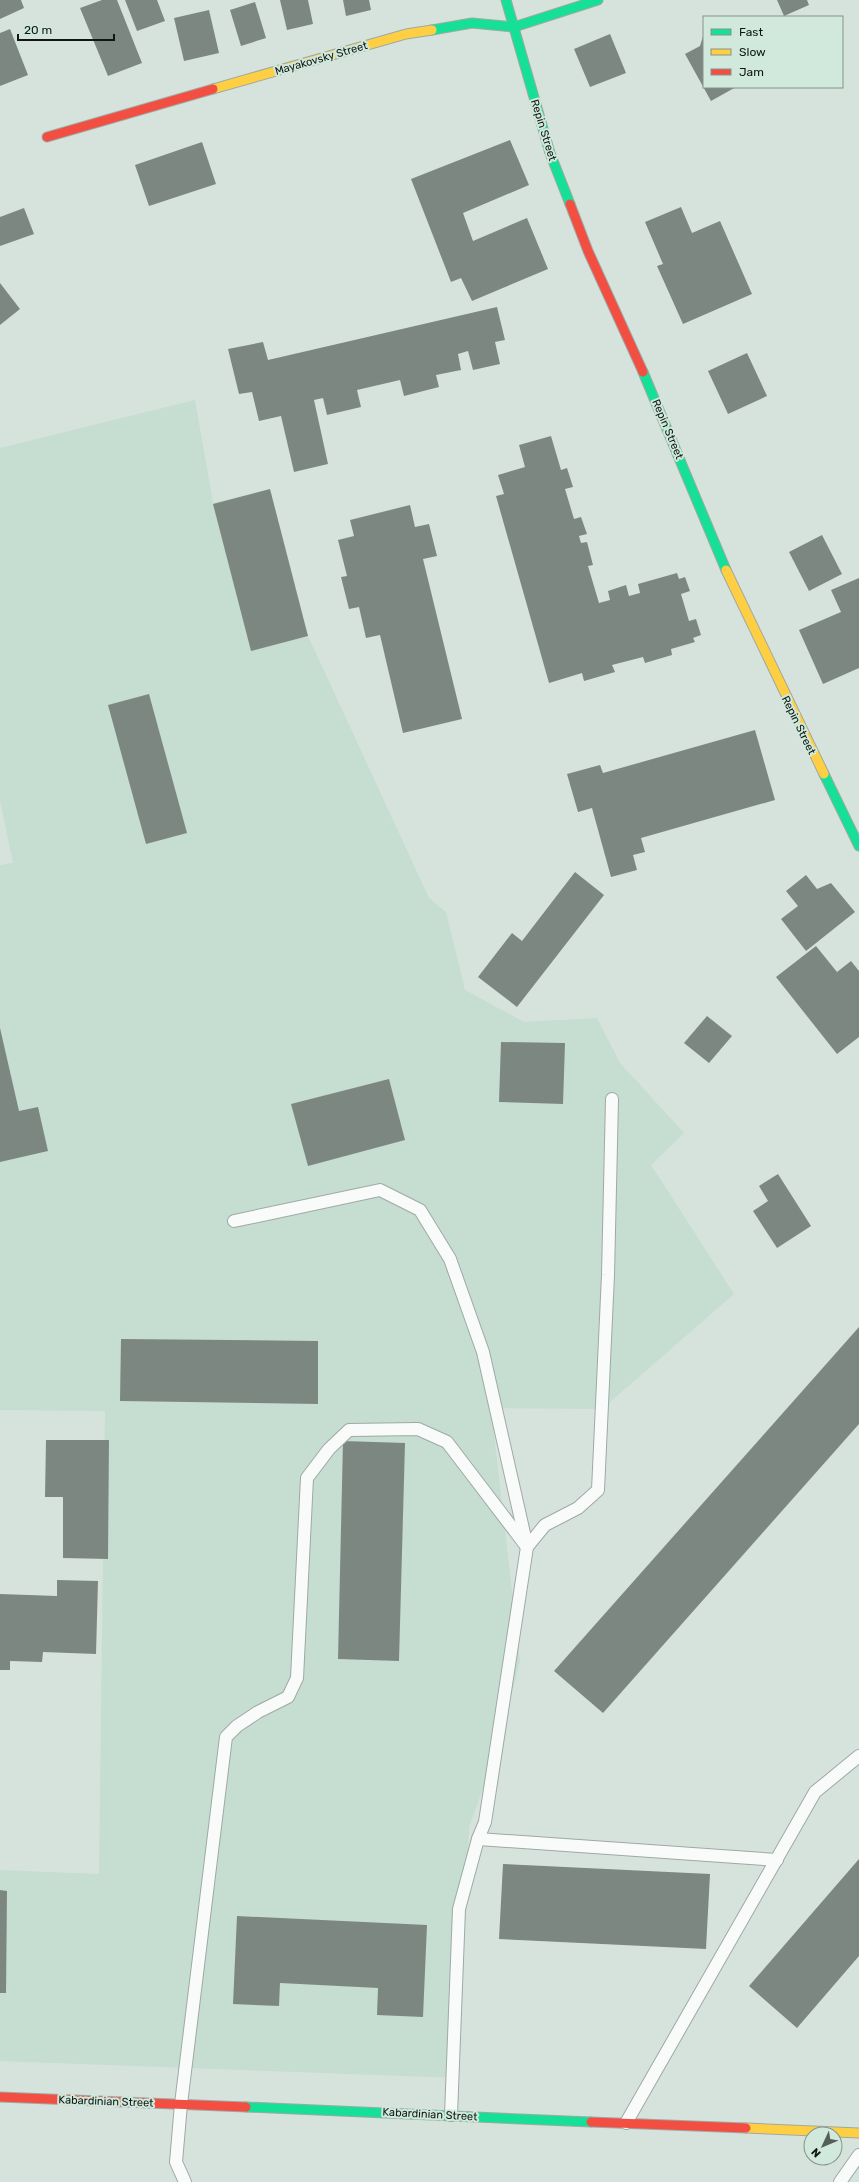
<svg xmlns="http://www.w3.org/2000/svg" width="859" height="2182" font-family="Rubik,sans-serif">
	<style>
		.built { fill: #c6ddd1 }
		.building { fill: #7d8782 }
		.lines { fill: none; stroke-linecap: round; stroke-linejoin: round }
		.lane-casing { stroke: #9fa9a4; stroke-width: 14 }
		.fast-casing { stroke: #9fa9a4; stroke-width: 11 }
		.slow-casing { stroke: #9fa9a4; stroke-width: 11 }
		.jam-casing { stroke: #9fa9a4; stroke-width: 11 }
		.lane { stroke: #f9fbfa; stroke-width: 12 }
		.fast { stroke: #16e098; stroke-width: 9 }
		.slow { stroke: #ffcf43; stroke-width: 9 }
		.jam { stroke: #f24e42; stroke-width: 9 }
		.labels { text-anchor: middle; stroke-width: 4; stroke-linejoin: round; paint-order: stroke }
		.street-label { font-size: 11px; fill: #0f1713; stroke: #d1e8dc }
	</style>
	<rect width="100%" height="100%" fill="#d6e3dc"/>
	<path class="built" d="M195,400L213,503L270,489L308,636L429,898L446,912L465,990L524,1022L597,1018L620,1063L684,1133L651,1165L734,1294L602,1409L491,1408L520,1661L500,1742L469,1827L459,2078L0,2061V1870L99,1874L105,1411L0,1410V865L13,863L0,800V448Z"/>
	<g class="building">
		<path d="M0,0H21L24,8L0,19Z"/>
		<path d="M102,0H117L142,63L108,76L80,8Z"/>
		<path d="M125,0H157L165,21L137,31Z"/>
		<path d="M280,0H308L313,24L287,30Z"/>
		<path d="M343,0H369L371,10L346,16Z"/>
		<path d="M777,0H807L809,5L784,16Z"/>
		<path d="M255,2L266,38L241,46L230,10Z"/>
		<path d="M209,10L219,53L184,61L174,18Z"/>
		<path d="M10,29L28,75L0,86V33Z"/>
		<path d="M704,33V87H736L711,101L685,54L700,46Z"/>
		<path d="M610,34L626,73L590,87L574,49Z"/>
		<path d="M510,140L529,185L463,213L473,241L527,218L548,269L472,301L461,278L451,282L411,179Z"/>
		<path d="M202,142L216,184L149,206L135,165Z"/>
		<path d="M681,207L692,233L720,221L752,294L683,324L657,266L663,264L645,222Z"/>
		<path d="M24,208L34,234L0,246V217Z"/>
		<path d="M0,283L20,309L0,325Z"/>
		<path d="M497,307L505,340L495,342L500,364L473,370L468,351L458,354L461,370L436,375L439,387L404,396L400,380L357,390L361,407L327,415L323,398L314,400L328,464L294,472L281,416L259,421L252,392L239,394L228,349L263,342L268,360Z"/>
		<path d="M747,353L767,396L728,414L708,371Z"/>
		<path d="M551,436L561,470L567,468L573,487L565,489L574,519L581,517L587,534L579,536L581,543L587,542L593,565L588,566L599,603L610,600L608,591L626,585L629,596L640,593L638,584L677,573L679,579L685,577L690,591L681,594L689,621L696,619L701,635L693,638L695,642L671,649L672,655L645,663L643,657L612,665L615,672L584,681L582,673L549,683L496,496L504,494L498,475L525,467L519,445Z"/>
		<path d="M270,489L308,636L251,651L213,504Z"/>
		<path d="M410,505L415,527L429,524L437,556L423,559L462,719L403,733L380,635L366,638L359,607L349,609L341,577L347,576L338,540L354,536L350,520Z"/>
		<path d="M822,535L842,574L809,591L789,552Z"/>
		<path d="M859,578V668L823,684L799,630L841,612L831,590Z"/>
		<path d="M149,694L187,833L146,844L108,705Z"/>
		<path d="M755,730L775,800L641,838L645,852L633,855L637,870L611,877L592,808L578,812L567,774L600,765L603,773Z"/>
		<path d="M575,872L604,895L517,1007L478,977L512,933L522,941Z"/>
		<path d="M806,875L817,889L831,883L855,912L806,951L781,919L798,906L786,891Z"/>
		<path d="M816,946L837,972L851,961L859,971V1037L837,1054L776,977Z"/>
		<path d="M707,1016L732,1036L709,1063L684,1043Z"/>
		<path d="M0,1028L19,1111L38,1107L48,1151L0,1162Z"/>
		<path d="M501,1042L565,1043L563,1104L499,1102Z"/>
		<path d="M389,1079L405,1140L308,1166L291,1104Z"/>
		<path d="M778,1174L811,1226L777,1248L753,1211L768,1201L759,1186Z"/>
		<path d="M859,1327V1424L603,1713L554,1671Z"/>
		<path d="M121,1339L318,1341V1404L120,1401Z"/>
		<path d="M46,1440H109L108,1559L63,1558V1497H45Z"/>
		<path d="M343,1441L405,1443L399,1661L338,1659Z"/>
		<path d="M57,1580L98,1581L96,1654L43,1652L42,1662L10,1661V1670H0V1594L57,1596Z"/>
		<path d="M859,1859V1956L797,2028L749,1986Z"/>
		<path d="M503,1864L710,1874L706,1949L499,1939Z"/>
		<path d="M0,1890L7,1891L6,1993H0Z"/>
		<path d="M237,1916L427,1925L423,2017L377,2015L378,1988L280,1983L279,2006L233,2004Z"/>
	</g>
	<g class="lines">
		<defs>
			<g id="lane">
				<path d="M234,1221L380,1190L420,1210L450,1259L483,1352L526,1542"/>
				<path d="M478,1839L777,1860"/>
				<path d="M451,2115L459,1909L478,1839L485,1822L527,1547L545,1525L578,1508L598,1490L608,1275L612,1099"/>
				<path d="M626,2123L815,1792L859,1756"/>
				<path d="M185,2182L176,2162L181,2104L226,1737L237,1726L258,1712L288,1697L297,1678L307,1478L329,1449L349,1430L418,1429L447,1442L527,1547"/>
				<path d="M840,2182L859,2155"/>
			</g>
			<g id="fast">
				<path d="M506,0L550,153L570,204"/>
				<path d="M432,30L472,23L514,27L598,0"/>
				<path d="M643,372L726,570"/>
				<path d="M824,774L859,846"/>
				<path d="M246,2107L591,2122"/>
			</g>
			<g id="slow">
				<path d="M213,89L406,34L432,30"/>
				<path d="M726,570L824,774"/>
				<path d="M746,2128L859,2133"/>
			</g>
			<g id="jam">
				<path d="M47,137L213,89"/>
				<path d="M570,204L588,251L643,372"/>
				<path d="M0,2097L246,2107"/>
				<path d="M591,2122L746,2128"/>
			</g>
		</defs>
		<use href="#lane" class="lane-casing"/>
		<use href="#fast" class="fast-casing"/>
		<use href="#slow" class="slow-casing"/>
		<use href="#jam" class="jam-casing"/>
		<use href="#lane" class="lane"/>
		<use href="#fast" class="fast"/>
		<use href="#slow" class="slow"/>
		<use href="#jam" class="jam"/>
	</g>
	<g class="labels">
		<g class="street-label">
			<text transform="translate(321 58) rotate(-16)" y="4">Mayakovsky Street</text>
			<text transform="translate(544 130) rotate(73)" y="4">Repin Street</text>
			<text transform="translate(668 429) rotate(67)" y="4">Repin Street</text>
			<text transform="translate(799 725) rotate(64)" y="4">Repin Street</text>
			<text transform="translate(106 2101) rotate(2)" y="4">Kabardinian Street</text>
			<text transform="translate(430 2114) rotate(3)" y="4">Kabardinian Street</text>
		</g>
	</g>
	<rect x="703" y="16" width="140" height="72" fill="#d1e8dc" stroke="#83948c"/>
	<rect x="711" y="29" width="20" height="6" fill="#16e098" stroke="#83948c"/>
	<text x="739" y="36" font-size="12" fill="#0f1713">Fast</text>
	<rect x="711" y="49" width="20" height="6" fill="#ffcf43" stroke="#83948c"/>
	<text x="739" y="56" font-size="12" fill="#0f1713">Slow</text>
	<rect x="711" y="69" width="20" height="6" fill="#f24e42" stroke="#83948c"/>
	<text x="739" y="76" font-size="12" fill="#0f1713">Jam</text>
	<g transform="translate(823 2146) rotate(226)"><circle r="19" fill="#d1e8dc" stroke="#83948c"/>
	<path d="M0-3L7 15L0 10L-7 15Z" fill="#555e59"/>
	<text y="-6" font-size="11" font-weight="bold" text-anchor="middle" fill="#0f1713">N</text>
	</g>
	<path d="M18 34v6h96v-6" fill="none" stroke="#0f1713" stroke-width="2"/>
	<text x="24" y="34" font-size="12" fill="#0f1713" stroke="#d1e8dc" stroke-width="3" paint-order="stroke">20 m</text>
</svg>
